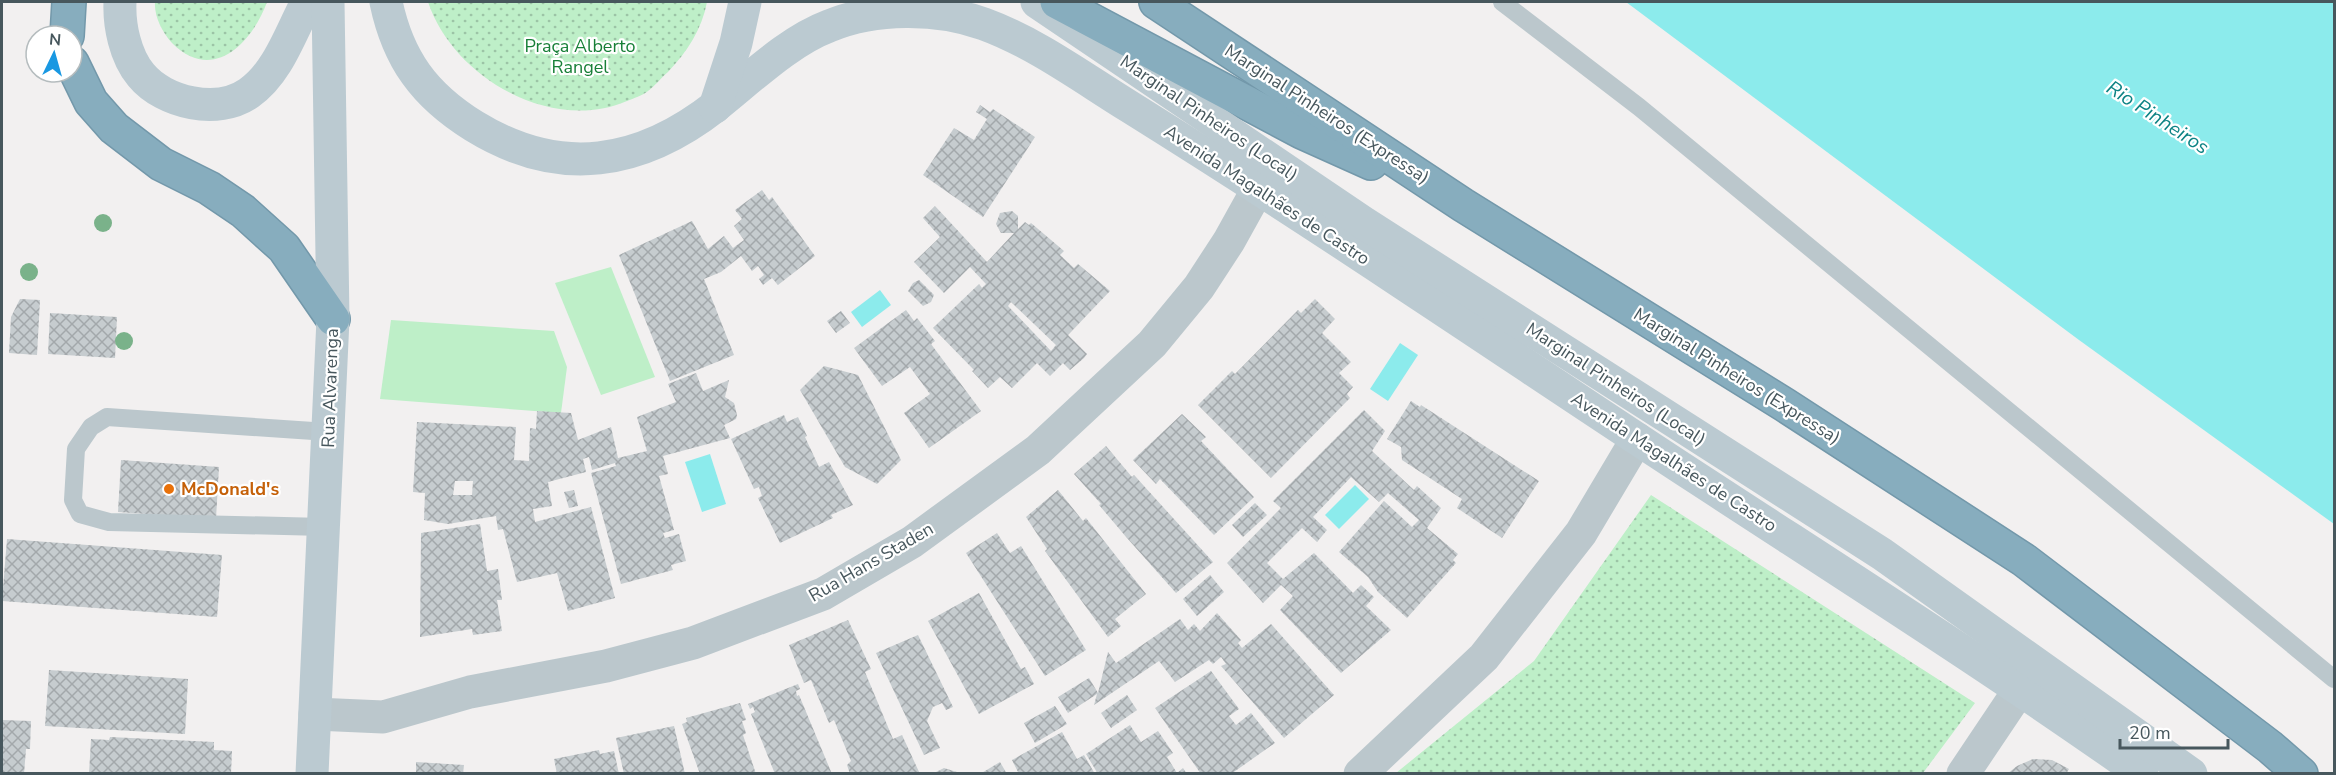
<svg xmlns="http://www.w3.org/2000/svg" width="2336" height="775" font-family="'Nunito Sans',sans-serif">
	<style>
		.green { fill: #beefc8 }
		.park { fill: url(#park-dots) }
		.water { fill: #8cebec }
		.building { fill: url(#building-cross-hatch); fill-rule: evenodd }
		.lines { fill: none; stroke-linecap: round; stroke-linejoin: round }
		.highway-casing { stroke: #7398aa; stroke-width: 36 }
		.lane { stroke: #bbc7cc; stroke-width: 18 }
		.street { stroke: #bbc7cc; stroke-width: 33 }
		.secondary { stroke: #bbcad1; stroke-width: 33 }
		.highway { stroke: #87adbe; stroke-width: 33 }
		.tree { fill: #7ab28a }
		.food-dot { fill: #e8710a; stroke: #fff; stroke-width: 2 }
		.labels { text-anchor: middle; stroke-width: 4.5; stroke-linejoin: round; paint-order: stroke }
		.park-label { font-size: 18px; fill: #177f37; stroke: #fff }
		.street-label { font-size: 18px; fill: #47575d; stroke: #fff }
		.food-label { font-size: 18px; font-weight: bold; fill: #c56008; stroke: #fff; text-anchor: start }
		.water-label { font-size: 20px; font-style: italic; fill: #0d8384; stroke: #fff }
	</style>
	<defs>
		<pattern id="park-dots" width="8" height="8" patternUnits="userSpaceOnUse" patternTransform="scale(1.5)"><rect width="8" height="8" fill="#beefc8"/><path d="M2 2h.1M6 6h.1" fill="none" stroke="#9cc4a6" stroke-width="1.8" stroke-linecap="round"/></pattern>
		<pattern id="building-cross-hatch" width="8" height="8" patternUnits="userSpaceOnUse" patternTransform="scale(1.5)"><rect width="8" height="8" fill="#c6cccf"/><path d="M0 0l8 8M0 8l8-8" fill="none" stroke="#a3a8ab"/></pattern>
	</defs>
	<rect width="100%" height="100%" fill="#f2f0f0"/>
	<g class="green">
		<path d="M611,267L655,377L601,395L555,283Z"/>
		<path d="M391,320L554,331L567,367L561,413L380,399Z"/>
	</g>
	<g class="park">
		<path d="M155,2H267C252,43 213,84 172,43C162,32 154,16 155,2Z"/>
		<path d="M428,2H707C702,29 687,52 668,72C661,78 655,86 648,91C642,96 634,98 627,101C551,134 453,77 428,2Z"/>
		<path d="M1651,495L1975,703L1923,773H1396L1534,661Z"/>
	</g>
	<g class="water">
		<path d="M1626,2H2334V524L2079,340Z"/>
		<path d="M880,290L891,305L862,327L851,312Z"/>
		<path d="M1400,343L1418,355L1388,401L1370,389Z"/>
		<path d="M710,454L726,504L702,512L685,462Z"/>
		<path d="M1355,485L1369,499L1339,529L1325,515Z"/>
	</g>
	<g class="building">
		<path d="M980,105L990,112L993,109L1035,137L983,217L923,175L954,128L974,140L987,119L976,112Z"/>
		<path d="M762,190L769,200L772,197L815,256L778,285L772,278L763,285L759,279L764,275L758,266L752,271L741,256L721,272L704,279L734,355L670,381L619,255L692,221L708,249L724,236L733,248L744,240L734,226L742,219L735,210Z"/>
		<path d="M935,206L987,262L1014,233H1001L996,224L1000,213L1012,211L1018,216V229L1025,222L1029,225L1031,223L1064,251L1060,255L1074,268L1078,264L1110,291L1068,335L1087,354L1084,358L1070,370L1063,363L1050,376L1037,363L1012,388L1000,377L988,388L972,371L974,370L933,328L979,284L982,288L986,284L970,267L944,293L914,262L940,237L923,218ZM1011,302L1056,345L1051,351L1008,306Z"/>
		<path d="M919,280L934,295L931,302L923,306L908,291L913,283Z"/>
		<path d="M20,299L40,300L37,355L9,353L11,317Z"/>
		<path d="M1315,299L1335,319L1322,333L1351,362L1339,373L1353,387L1347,394L1350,398L1271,478L1198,405L1232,371L1235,374L1298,310L1301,313Z"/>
		<path d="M906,310L914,321L917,318L935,341L931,344L981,411L929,448L904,413L930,394L910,367L882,386L854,348Z"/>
		<path d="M841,311L850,323L836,333L827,321Z"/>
		<path d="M50,313L117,317L115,358L48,354Z"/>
		<path d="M824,366L858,375L901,460L877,484L845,467L800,390Z"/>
		<path d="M696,373L703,391L729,380L725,397L734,403L737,415L736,419L724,425L730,438L663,456L668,474L659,476L674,530L663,533L665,538L679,534L686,561L671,565L673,570L621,584L591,473L616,466L615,463L592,470L589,457L583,459L586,472L548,482L552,506L533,509L535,522L591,507L615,598L568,611L557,573L517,582L503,529L498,530L496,516L448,524L424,520L425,493L413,492L417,422L516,427L514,460L529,461L530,428L536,429L537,411L571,413L578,440L611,427L618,458L647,451L637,417L676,402L668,384ZM455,481H473L472,495H453Z"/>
		<path d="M1411,401L1420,407L1421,405L1539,481L1502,538L1457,508L1462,499L1402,460L1401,447L1387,439Z"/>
		<path d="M1364,410L1385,431L1372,451L1414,490L1417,486L1441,508L1427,528L1458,554L1453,560L1456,563L1407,618L1378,592L1368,577L1339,552L1384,501L1412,527L1419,520L1388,493L1379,502L1351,477L1313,517L1327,530L1317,542L1302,528L1267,563L1283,579L1314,553L1353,593L1361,585L1374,597L1366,606L1391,630L1341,673L1280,610L1293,596L1281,585L1263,603L1227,563L1281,508L1273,501Z"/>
		<path d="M1182,414L1206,437L1201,441L1254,497L1214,535L1160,479L1156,484L1133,460Z"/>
		<path d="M784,415L787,422L798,417L807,436L805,437L819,467L829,462L853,505L831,515L833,518L780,543L758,498L762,496L759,487L754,489L731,439Z"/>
		<path d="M1106,446L1132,477L1134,475L1213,562L1176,593L1127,538L1099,505L1101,504L1074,474Z"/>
		<path d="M121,460L219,467L216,519L118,512Z"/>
		<path d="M574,490L578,506L569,508L564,492Z"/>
		<path d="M1058,490L1083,521L1086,518L1146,594L1115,619L1121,626L1108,637L1045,551L1047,549L1026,517Z"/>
		<path d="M1255,503L1267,515L1243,537L1232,525Z"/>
		<path d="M480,524L487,571L498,569L502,600H497L502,631L473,635L472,629L420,637L421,533Z"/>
		<path d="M997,533L1010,553L1021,546L1086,650L1045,676L966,553Z"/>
		<path d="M7,539L222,555L217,617L2,601Z"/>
		<path d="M1210,575L1224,592L1197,616L1183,599Z"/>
		<path d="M979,593L1021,669L1025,667L1034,684L979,714L928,621Z"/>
		<path d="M1217,613L1241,640L1238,643L1242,648L1271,624L1334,695L1284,738L1221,666L1226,664L1221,657L1213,664L1209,660L1175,682L1159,661L1094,705L1097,694L1068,713L1058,697L1089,678L1098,693L1108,652L1116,663L1180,619L1188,630L1194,624L1200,631Z"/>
		<path d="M848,620L871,669L865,672L893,739L902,735L920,774H850L847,765L851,761L834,720L829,723L811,680L804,683L789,645Z"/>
		<path d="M918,635L953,707L946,710L942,703L933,707L927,721L940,748L924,755L876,653Z"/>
		<path d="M49,670L188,679L185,734L45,726Z"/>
		<path d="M1211,671L1239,709L1229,716L1236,725L1251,713L1275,743L1231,774H1201L1155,708Z"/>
		<path d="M798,684L800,689L796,691L797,696L799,695L832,774H775L751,714L755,712L753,707L750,709L748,704Z"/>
		<path d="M1127,695L1137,710L1111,728L1101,713Z"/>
		<path d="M740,703L746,720L742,721L746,733L743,735L756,774H700L682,724L687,722L686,718Z"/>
		<path d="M1055,706L1067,724L1035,743L1024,723Z"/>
		<path d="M2,720L31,721L30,749H26L24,774H2Z"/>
		<path d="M1130,725L1141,742L1158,731L1173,753L1167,757L1177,773L1183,768L1187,774H1098L1086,754Z"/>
		<path d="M674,726L685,774H624L616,738Z"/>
		<path d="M1062,732L1077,759L1084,755L1095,774H1019L1012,760Z"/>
		<path d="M110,737L214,742V750L232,751L231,774H89L91,739L109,740Z"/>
		<path d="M599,750L600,754L614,751L619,774H557L554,759Z"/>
		<path d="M2033,759L2052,760L2069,769L2066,774H2007L2017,766Z"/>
		<path d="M416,762L464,765L463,774H416Z"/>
		<path d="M1000,762L1007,774H980Z"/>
		<path d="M944,768L960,773V774H932Z"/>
	</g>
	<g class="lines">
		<defs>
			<g id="highway">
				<path d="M1057,2L1302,132L1371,163"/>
				<path d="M1156,2L1463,205L1785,405L2024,560L2270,747L2301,774"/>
				<path d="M67,36L69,2"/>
				<path d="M72,63L91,102L114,128L161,164L209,188L243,211L284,248L333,319"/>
			</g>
		</defs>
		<use href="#highway" class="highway-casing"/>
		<g class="lane">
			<path d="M1502,2L1639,107L2334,679"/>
			<path d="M324,527L109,522L80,514L73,500L76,449L91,427L107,417L328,432"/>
		</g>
		<g class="street">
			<path d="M315,714L383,717L470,692L606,666L693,643L823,594L912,542L1038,450L1152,344L1199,287L1229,241L1259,187"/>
			<path d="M1360,774L1484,657L1581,533L1637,439"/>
			<path d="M1963,774L2020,689"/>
		</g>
		<g class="secondary">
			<path d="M120,2C119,25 125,56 141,75C164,103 218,115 249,93C278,73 291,32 307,2"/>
			<path d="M386,2C398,59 424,95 474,126C560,179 641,165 717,105C751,78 789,41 829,26C875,7 937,7 984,24C1036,43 1083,78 1130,107C1226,167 1320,228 1413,290C1510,354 1606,419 1703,482C1850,578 1998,672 2142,774"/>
			<path d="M1037,2L1364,223L1882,554L2191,774"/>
			<path d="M715,107L736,43L745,2"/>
			<path d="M312,774L333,319L328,2"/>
		</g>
		<use href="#highway" class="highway"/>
	</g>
	<g class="tree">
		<circle cx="103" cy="223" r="9"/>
		<circle cx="29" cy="272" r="9"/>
		<circle cx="124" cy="341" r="9"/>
	</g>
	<circle class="food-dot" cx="169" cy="489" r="6"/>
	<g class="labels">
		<g class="park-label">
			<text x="580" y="52">Praça Alberto<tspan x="580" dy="21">Rangel</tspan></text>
		</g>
		<g class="street-label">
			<text transform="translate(1327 114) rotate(33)" y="6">Marginal Pinheiros (Expressa)</text>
			<text transform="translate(1209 118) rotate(34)" y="6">Marginal Pinheiros (Local)</text>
			<text transform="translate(1267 195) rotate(33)" y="6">Avenida Magalhães de Castro</text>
			<text transform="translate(1737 376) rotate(32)" y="6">Marginal Pinheiros (Expressa)</text>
			<text transform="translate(1616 384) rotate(33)" y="6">Marginal Pinheiros (Local)</text>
			<text transform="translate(330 388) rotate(-88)" y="6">Rua Alvarenga</text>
			<text transform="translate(1674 462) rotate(33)" y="6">Avenida Magalhães de Castro</text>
			<text transform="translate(871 562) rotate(-30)" y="6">Rua Hans Staden</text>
		</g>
		<g class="food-label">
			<text x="181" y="495">McDonald's</text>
		</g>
		<g class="water-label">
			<text transform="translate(2158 117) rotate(33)" y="7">Rio Pinheiros</text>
		</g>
	</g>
	<rect width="2336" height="775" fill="none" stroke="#47575d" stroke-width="6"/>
	<g transform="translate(54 54) rotate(5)"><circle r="28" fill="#ffffff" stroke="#b5bcbe" stroke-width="1.5"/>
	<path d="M0-4.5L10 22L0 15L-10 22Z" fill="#1998e2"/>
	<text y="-9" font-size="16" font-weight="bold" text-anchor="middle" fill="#47575d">N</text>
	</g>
	<path d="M2120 739v9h108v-9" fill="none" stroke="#47575d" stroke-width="3"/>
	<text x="2129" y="739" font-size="18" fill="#47575d" stroke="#ffffff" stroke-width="4.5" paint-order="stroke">20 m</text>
</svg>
